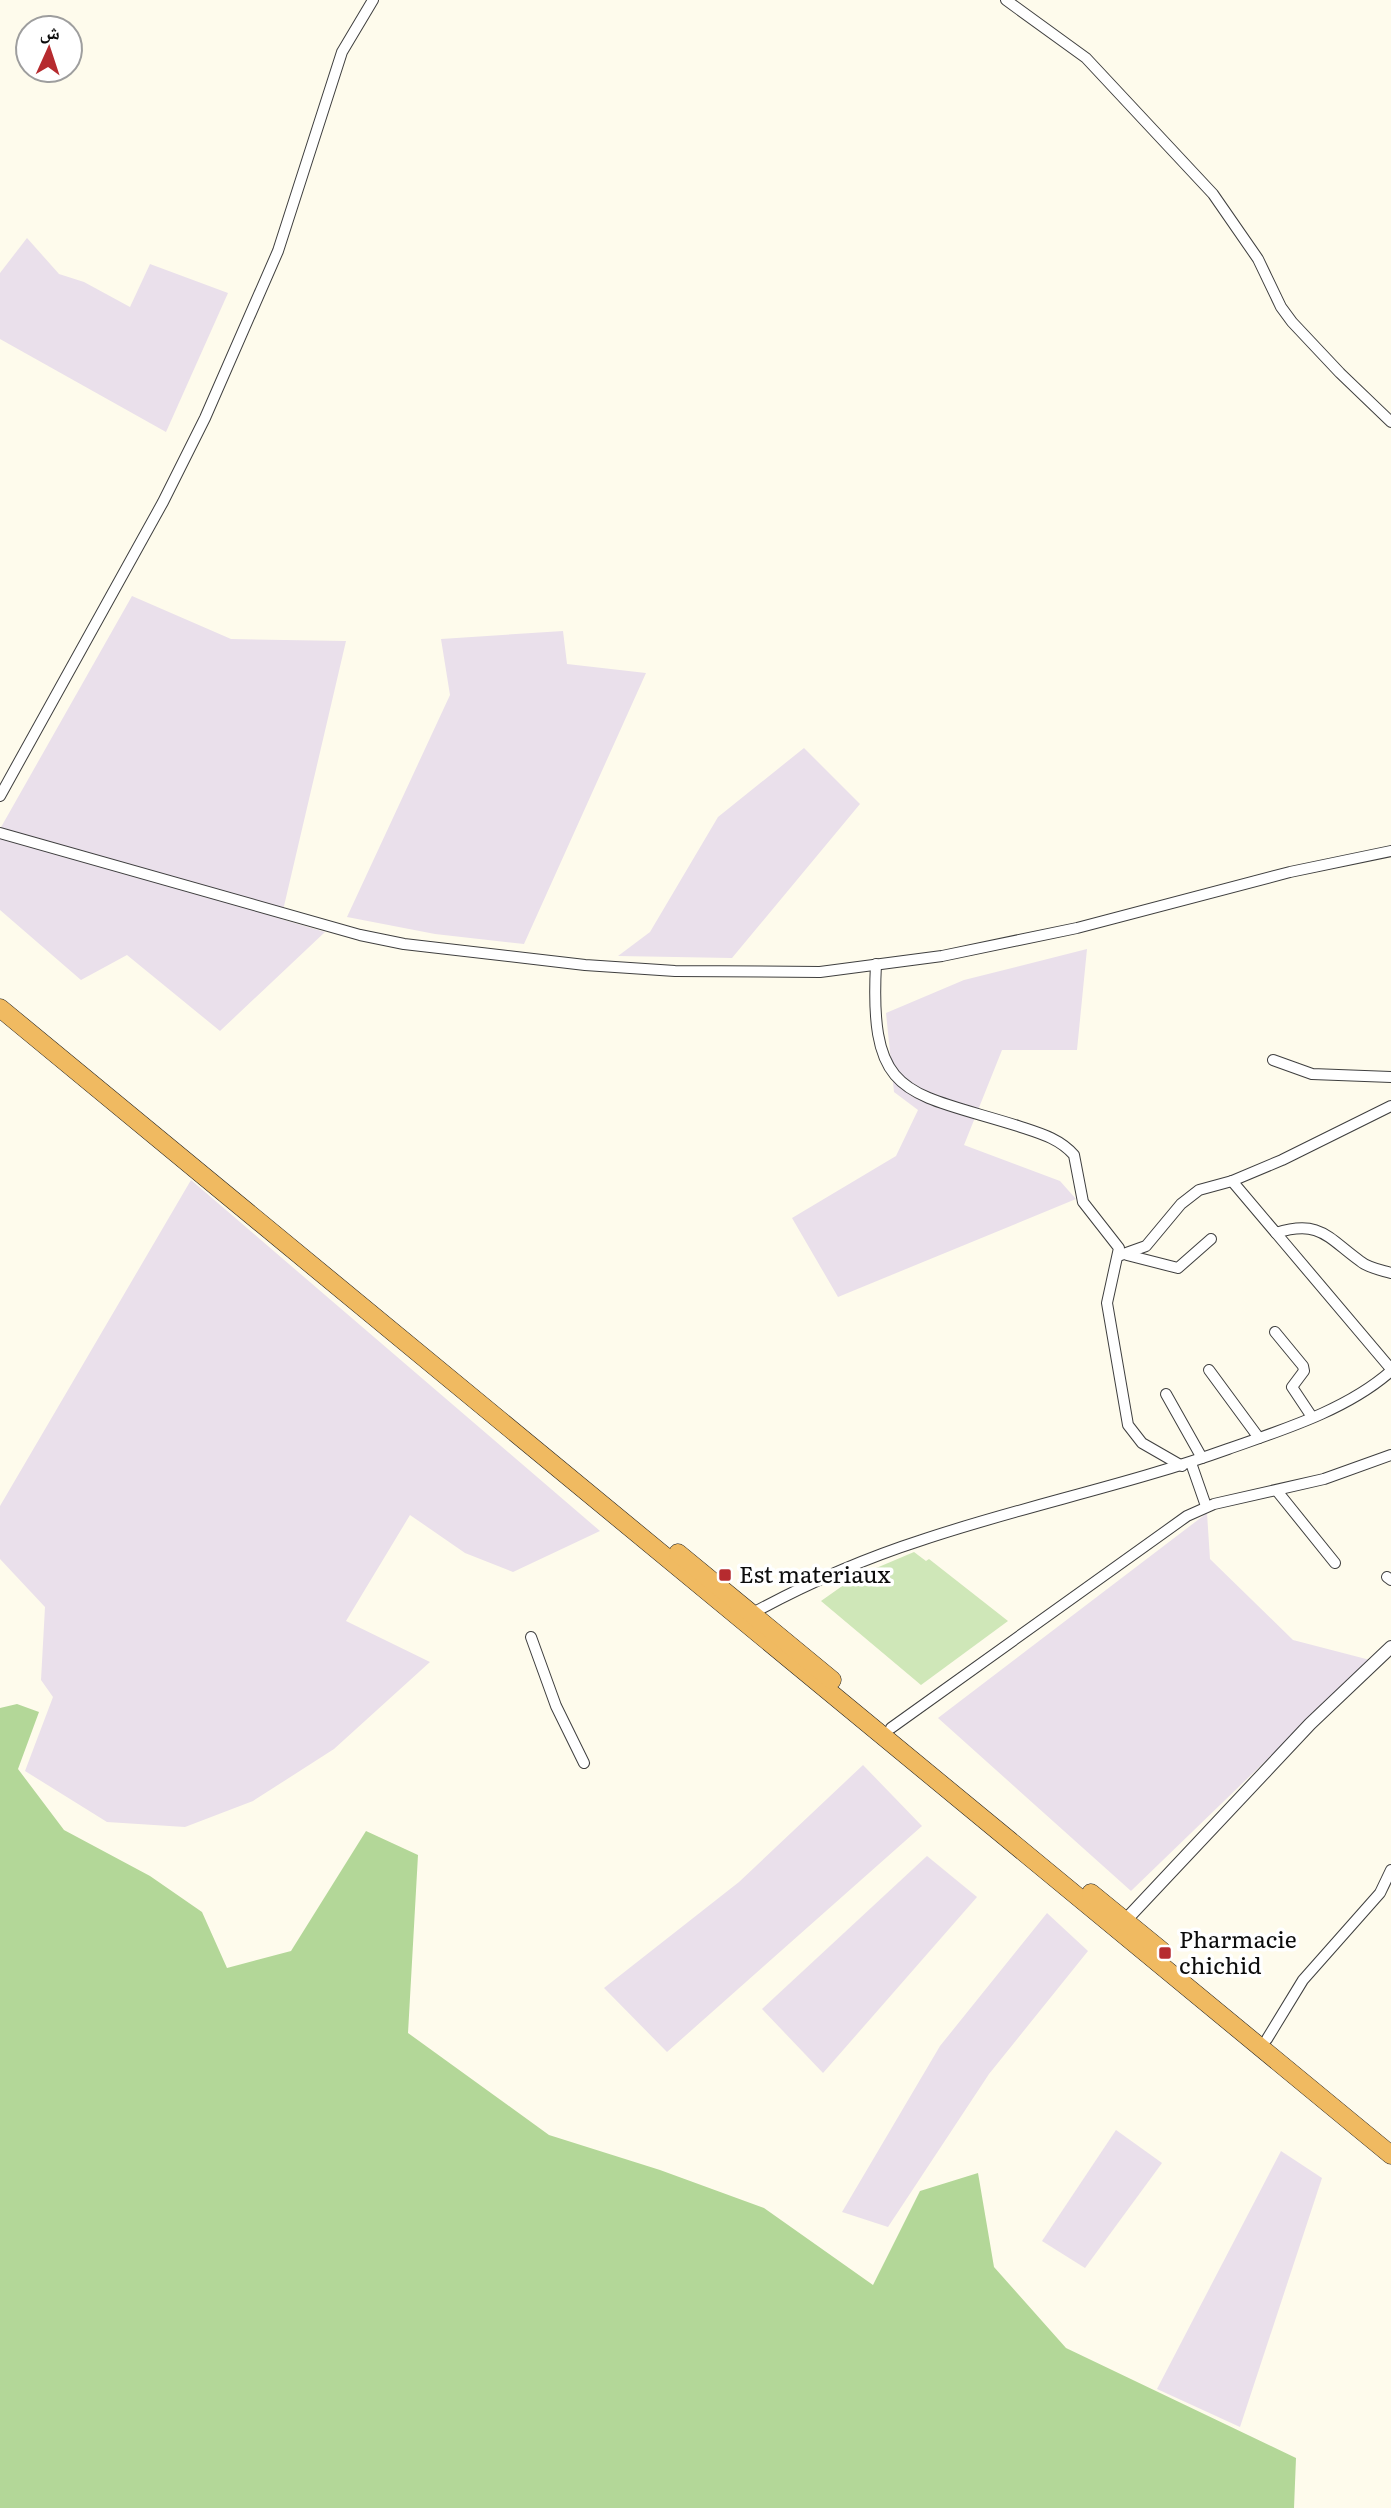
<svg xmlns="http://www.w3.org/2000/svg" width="1391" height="2508" font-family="Literata,'Noto Naskh Arabic',serif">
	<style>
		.industrial { fill: #eae0eb }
		.green { fill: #cfe7b8 }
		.forest { fill: #b3d798 }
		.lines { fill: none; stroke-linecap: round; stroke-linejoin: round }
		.minor-casing { stroke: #3f3f3f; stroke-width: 12 }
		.tertiary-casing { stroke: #3f3f3f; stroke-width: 14 }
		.trunk-casing { stroke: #1d1d1d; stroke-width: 19 }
		.minor { stroke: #fff; stroke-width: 10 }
		.tertiary { stroke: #fff; stroke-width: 12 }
		.trunk { stroke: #f0ba61; stroke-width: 18 }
		.poi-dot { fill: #b62b2f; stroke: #fff; stroke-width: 2.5 }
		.labels { text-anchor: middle; stroke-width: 7; stroke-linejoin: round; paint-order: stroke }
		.poi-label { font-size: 23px; fill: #0c0c0c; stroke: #fff; text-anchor: start }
	</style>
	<rect width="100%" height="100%" fill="#fefbec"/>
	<g class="industrial">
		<path d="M27,238L59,274L84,282L130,307L150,264L228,293L166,432L0,339V273Z"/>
		<path d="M132,596L231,639L346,641L281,919L325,932L220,1031L127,955L81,980L0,910V829Z"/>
		<path d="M563,631L567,664L646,673L524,944L435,934L347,917L450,695L441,639Z"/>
		<path d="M804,748L860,804L732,958L618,956L650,932L718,817Z"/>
		<path d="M1087,949L1077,1050H1002L964,1145L1060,1181L1076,1199L838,1297L792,1218L896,1156L918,1110L894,1092L886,1013L964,980Z"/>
		<path d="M191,1180L600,1531L513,1572L465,1553L410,1515L346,1621L430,1662L334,1749L253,1801L185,1827L107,1822L25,1771L53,1697L41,1680L45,1607L0,1559V1506Z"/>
		<path d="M1207,1513L1210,1559L1293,1640L1370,1660L1131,1891L938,1718Z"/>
		<path d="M863,1765L922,1826L667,2052L604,1988L739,1882Z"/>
		<path d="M927,1856L977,1897L823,2073L762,2009Z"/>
		<path d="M1047,1913L1088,1951L989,2074L888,2227L842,2212L940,2046Z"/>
		<path d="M1116,2130L1162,2163L1085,2268L1042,2241Z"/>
		<path d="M1281,2151L1322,2178L1240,2427L1157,2389Z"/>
	</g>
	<path class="green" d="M914,1552L926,1561L929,1559L1008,1621L921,1685L821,1601L855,1577Z"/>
	<path class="forest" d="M17,1704L39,1712L18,1769L64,1830L150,1876L202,1912L227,1968L291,1951L366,1831L418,1855L408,2033L549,2135L660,2170L764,2208L873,2285L920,2191L978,2173L994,2267L1066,2348L1296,2458L1294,2508H0V1708Z"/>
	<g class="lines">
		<defs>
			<g id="minor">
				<path d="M1006,0L1086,58L1213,194L1258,259L1281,307L1292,322L1340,373L1391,422"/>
				<path d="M0,796L163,502L205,418L278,251L342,52L373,0"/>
				<path d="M0,833L360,935L404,944L585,965L675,971L820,972L942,956L1077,928L1290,872L1391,851"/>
				<path d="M876,964C869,1099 906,1091 1018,1126C1039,1133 1059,1138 1074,1155L1083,1202L1119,1248L1107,1303L1128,1425L1142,1443L1182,1466"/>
				<path d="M1273,1060L1312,1074L1391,1077"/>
				<path d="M1232,1181L1276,1233C1320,1219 1328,1238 1360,1261C1368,1268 1381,1270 1391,1273"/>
				<path d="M1276,1233L1391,1369"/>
				<path d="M1127,1255L1178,1268L1211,1239"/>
				<path d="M1118,1256L1146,1246L1181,1204L1199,1190L1232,1181L1282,1160L1391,1106"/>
				<path d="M1275,1332L1303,1366L1304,1371L1292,1387L1312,1417"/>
				<path d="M1209,1370L1259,1438"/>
				<path d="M1166,1394L1202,1458"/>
				<path d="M1191,1463L1206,1506"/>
				<path d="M1277,1491L1335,1563"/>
				<path d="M1387,1577L1391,1580"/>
				<path d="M751,1614C806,1584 863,1559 922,1540C1023,1506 1128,1485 1228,1449C1282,1430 1347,1410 1391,1371"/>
				<path d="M531,1637L556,1706L584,1763"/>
				<path d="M891,1728L1187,1516L1214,1504L1324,1479L1391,1455"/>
				<path d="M1267,2039L1303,1980L1380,1893L1391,1870"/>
			</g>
			<path id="tertiary" d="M1121,1925L1310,1724L1391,1647"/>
			<g id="trunk">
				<path d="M0,1008L1391,2155"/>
				<path d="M678,1553L832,1680"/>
				<path d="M1091,1893L1162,1951"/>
			</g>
		</defs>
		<use href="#minor" class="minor-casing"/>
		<use href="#tertiary" class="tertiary-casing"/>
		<use href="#trunk" class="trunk-casing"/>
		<use href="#minor" class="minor"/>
		<use href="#tertiary" class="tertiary"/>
		<use href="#trunk" class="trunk"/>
	</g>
	<g class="poi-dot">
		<rect x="718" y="1568" width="14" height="14" rx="3.5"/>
		<rect x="1158" y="1946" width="14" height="14" rx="3.5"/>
	</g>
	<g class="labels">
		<g class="poi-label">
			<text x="739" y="1583">Est materiaux</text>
			<text x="1179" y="1948">Pharmacie<tspan x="1179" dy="26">chichid</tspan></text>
		</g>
	</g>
	<g transform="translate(49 49) rotate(3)"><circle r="33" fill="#ffffff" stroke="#9e9e9e" stroke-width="2"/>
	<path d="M0-5L12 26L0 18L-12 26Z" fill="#b62b2f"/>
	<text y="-10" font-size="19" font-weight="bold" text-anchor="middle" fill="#0c0c0c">ش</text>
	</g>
</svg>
